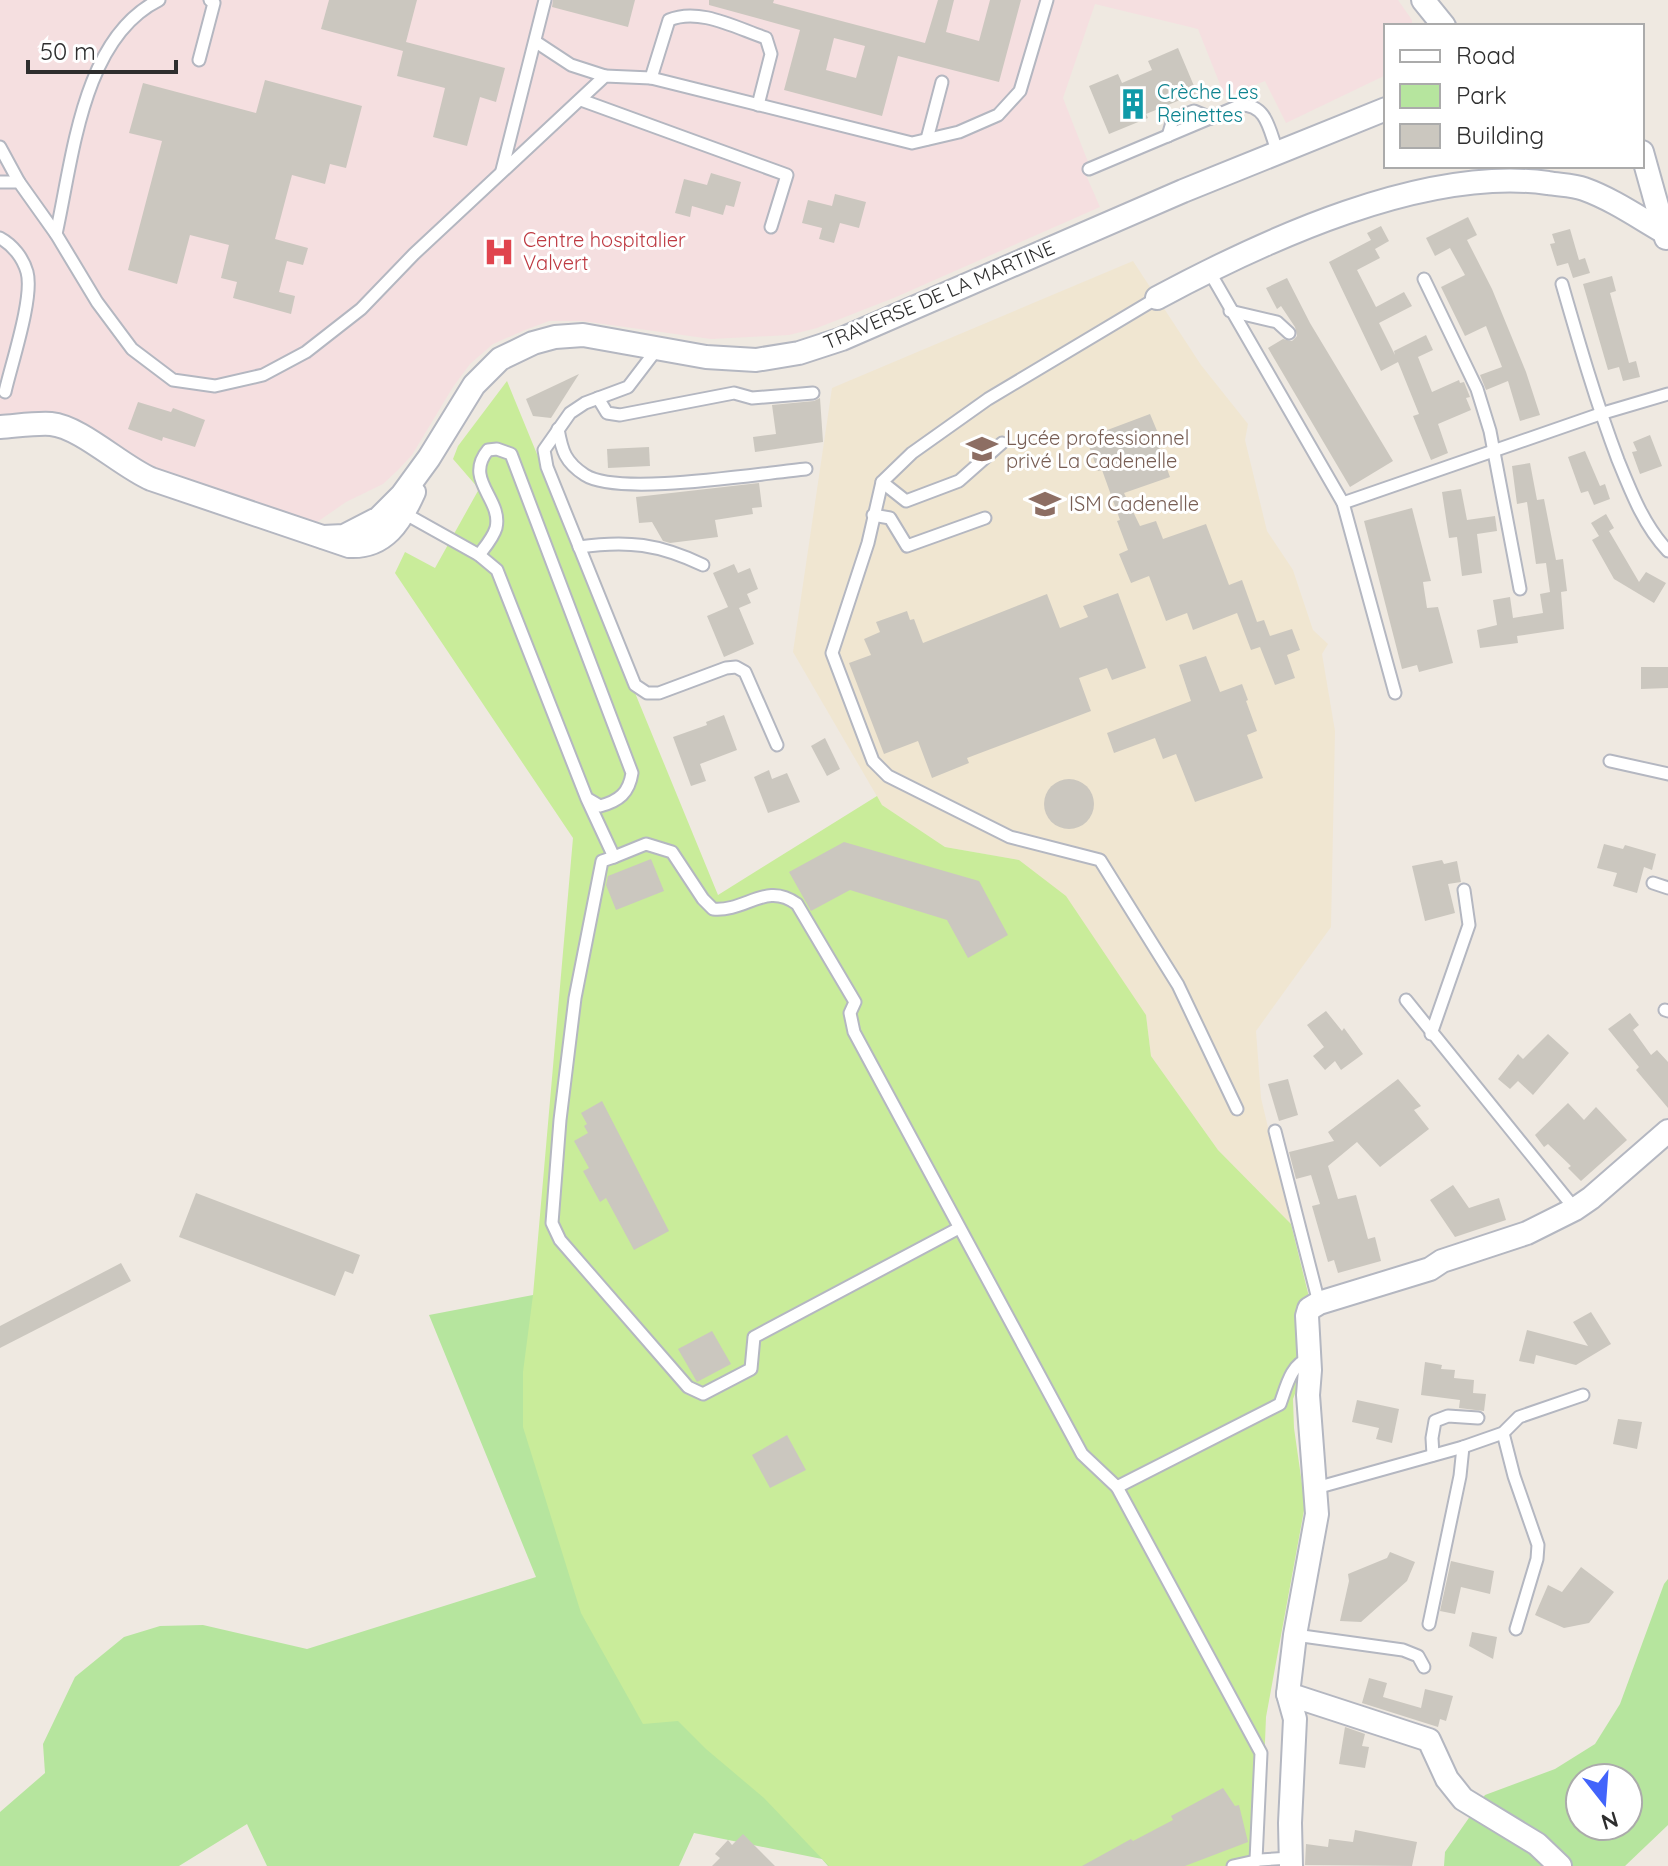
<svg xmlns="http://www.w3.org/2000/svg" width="1668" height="1866" font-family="Quicksand,sans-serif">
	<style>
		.education { fill: #f0e6d1 }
		.medical { fill: #f5dfe0 }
		.green { fill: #b6e59e; fill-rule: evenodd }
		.pitch { fill: #c9ec9a }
		.building { fill: #cbc7bf; fill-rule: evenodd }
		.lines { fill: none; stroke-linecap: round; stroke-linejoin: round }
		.lane-casing { stroke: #b4b7c1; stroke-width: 15 }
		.street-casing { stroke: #b4b7c1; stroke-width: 26 }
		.lane { stroke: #fff; stroke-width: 11 }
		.street { stroke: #fff; stroke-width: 22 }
		.labels { text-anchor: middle; stroke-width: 6; stroke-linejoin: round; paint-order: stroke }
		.culture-label { font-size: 20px; fill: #0d838f; stroke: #fff; text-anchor: start }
		.health-label { font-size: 20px; fill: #be3a42; stroke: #fff; text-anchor: start }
		.street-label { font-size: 20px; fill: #2e2e2e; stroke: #fff }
		.education-label { font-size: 20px; fill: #785e54; stroke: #fff; text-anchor: start }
	</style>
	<rect width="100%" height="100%" fill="#efe9e1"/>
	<path class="education" d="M1133,261L1201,365L1248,424L1245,440L1267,531L1293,570L1313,630L1328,644L1322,654L1335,731L1331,927L1256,1031L1261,1098L1291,1224L1218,1150L1151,1056L1146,1015L1019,860L945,847L882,805L793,652L832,388Z"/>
	<path class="medical" d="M0,0H1398L1412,20V26H1386V75L1286,123L1265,81L1225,97L1198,29L1095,4L1063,98L1088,162L1082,166L1100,207L896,297L817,328L789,335L711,339L582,321H549L525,330L493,344L470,364L453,387L412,455L398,470L383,484L346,502L310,527L151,474L53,418L0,415Z"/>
	<g class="green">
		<path d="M533,1295L1045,1866H828L822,1859L694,1833L679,1866H267L247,1824L179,1866H0V1812L45,1773L43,1744L75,1677L124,1637L160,1626L203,1625L307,1649L536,1577L429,1315Z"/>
		<path d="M1668,1579V1825L1625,1866H1444L1445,1852L1485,1795L1555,1769L1595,1744L1620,1704L1664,1584ZM1580,1778H1628V1826H1580Z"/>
	</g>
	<path class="pitch" d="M507,381L718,895L877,796L882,805L945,847L1019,860L1066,896L1146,1015L1151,1056L1218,1150L1291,1224L1310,1301L1298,1304L1304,1369L1293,1399L1294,1428L1305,1505L1266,1717L1260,1866H829L764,1798L706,1749L678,1721L643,1724L581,1613L523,1427V1372L533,1295L573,838L395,573L405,552L435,568L479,489L453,459L458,446Z"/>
	<g class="building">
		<path d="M329,0H417L406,42L505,68L496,102L480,97L467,146L433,137L445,88L397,76L403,51L321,29Z"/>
		<path d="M553,0H635L628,27L552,7Z"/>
		<path d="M709,0H774L773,3L925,43L938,0H954L946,32L979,41L990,0H1021L999,82L898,56L882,116L784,90L800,30L709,5ZM834,38L865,46L856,78L826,70Z"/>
		<path d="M1178,48L1197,93L1146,114L1148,118L1109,134L1089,86L1118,74L1122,83L1152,70L1148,61Z"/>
		<path d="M265,80L362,106L346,168L330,164L325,184L292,175L275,239L308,248L303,265L287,261L279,292L295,296L291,314L233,298L237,282L221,278L229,245L190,235L177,284L128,270L162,141L129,133L143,83L256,113Z"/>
		<path d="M711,173L741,182L734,207L726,205L723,215L692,206L690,217L675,213L684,179L707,185Z"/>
		<path d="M835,194L866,202L859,228L840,223L834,243L819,239L822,228L802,223L808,200L832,206Z"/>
		<path d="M1468,217L1477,235L1467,240L1492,289L1526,372L1540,415L1520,421L1508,381L1486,390L1480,375L1502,367L1486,326L1465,336L1441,287L1465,275L1450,248L1435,256L1426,238Z"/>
		<path d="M1381,226L1389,241L1375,249L1380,258L1357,270L1376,307L1404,292L1412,306L1379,323L1395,355L1394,351L1426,335L1433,350L1418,357L1432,392L1459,380L1460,383L1464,382L1470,397L1466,398L1471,410L1438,424L1448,453L1431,460L1413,416L1419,414L1398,362L1381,371L1329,262L1371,240L1367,233Z"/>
		<path d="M1570,229L1579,260L1585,258L1590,273L1573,278L1568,263L1557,266L1550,244L1555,243L1552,234Z"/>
		<path d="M1612,276L1616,291L1610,293L1629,363L1636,361L1640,377L1623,381L1619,367L1608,370L1583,284Z"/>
		<path d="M1287,278L1310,323L1393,461L1350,487L1268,348L1283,339L1292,341L1297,336L1295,327L1281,306L1277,309L1266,288Z"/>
		<path d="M579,374L551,418L533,416L526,399Z"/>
		<path d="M820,398L823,442L755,452L753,437L776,434L772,405L814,401Z"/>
		<path d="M138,402L171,412L173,408L205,420L195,447L163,437L162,441L128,429Z"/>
		<path d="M1150,414L1160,438L1156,439L1170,477L1124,493L1140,526L1156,521L1163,539L1206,524L1229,585L1242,580L1257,622L1264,620L1270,636L1292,629L1300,650L1287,655L1295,678L1275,685L1260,647L1251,650L1237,613L1193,630L1187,613L1166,621L1149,576L1131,583L1119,554L1128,550L1117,521L1120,520L1102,470L1098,471L1086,438Z"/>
		<path d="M1650,435L1662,466L1640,474L1632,452L1637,451L1633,442Z"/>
		<path d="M649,447L650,466L608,468L607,449Z"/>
		<path d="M1585,451L1600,486L1605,484L1610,499L1594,505L1588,491L1581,493L1568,457Z"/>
		<path d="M1530,463L1537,500L1544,499L1556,560L1563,559L1567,591L1561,592L1564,629L1517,636L1518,643L1480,648L1477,630L1497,625L1493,600L1510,597L1513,618L1543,613L1540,594L1550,592L1546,563L1536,564L1527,502L1517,504L1512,466Z"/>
		<path d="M759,483L762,507L752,508L753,514L715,520L718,537L670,543L663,541L652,522L639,523L636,497Z"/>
		<path d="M1461,489L1467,520L1495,516L1497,531L1477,534L1482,573L1462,576L1457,537L1449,538L1442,492Z"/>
		<path d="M1412,508L1431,581L1423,582L1427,608L1438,607L1453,663L1419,672L1417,665L1402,669L1364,521Z"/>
		<path d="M1606,514L1614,528L1609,531L1639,582L1646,572L1666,583L1654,603L1614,579L1592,540L1599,536L1591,523Z"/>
		<path d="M734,564L738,573L750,568L758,589L747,594L751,603L739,608L754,644L724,657L707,616L728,607L713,573Z"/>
		<path d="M1118,593L1146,668L1112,680L1107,668L1079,678L1091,711L967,758L969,763L932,778L918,741L884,754L849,663L871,655L864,639L880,632L876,622L907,611L910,620L914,619L923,643L1047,594L1060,628L1088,617L1083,606Z"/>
		<path d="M1206,656L1220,692L1242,684L1248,700L1246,701L1257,731L1247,735L1263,778L1195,802L1176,754L1163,759L1155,738L1114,753L1107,733L1191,701L1179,665Z"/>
		<path d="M1641,667H1668V688L1641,689Z"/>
		<path d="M724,715L737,750L700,764L706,781L691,786L673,737L707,725L706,722Z"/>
		<path d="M825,738L840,769L827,776L811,746Z"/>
		<path d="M769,770L772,779L787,773L800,802L768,813L754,777Z"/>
		<circle cx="1069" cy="804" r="25"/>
		<path d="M844,842L979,881L1008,935L968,958L947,920L850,890L811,911L789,872Z"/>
		<path d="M1604,844L1623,849L1625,845L1656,854L1652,870L1644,867L1637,893L1613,886L1617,873L1597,868Z"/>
		<path d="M651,859L664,891L616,910L606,885L608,876Z"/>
		<path d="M1442,860L1444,864L1457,861L1461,882L1448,884L1455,913L1425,921L1412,866Z"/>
		<path d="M1326,1011L1342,1031L1344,1028L1363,1054L1341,1070L1335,1061L1325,1070L1313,1056L1324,1047L1307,1025Z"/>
		<path d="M1630,1013L1639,1025L1633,1030L1651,1055L1657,1050L1668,1062V1108L1636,1070L1639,1067L1608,1029Z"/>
		<path d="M1548,1034L1569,1053L1533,1095L1518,1081L1510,1089L1498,1079L1518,1054L1523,1059Z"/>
		<path d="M1288,1079L1298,1115L1279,1121L1268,1084Z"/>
		<path d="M1398,1079L1421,1106L1414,1110L1429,1129L1380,1167L1357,1142L1328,1166L1338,1199L1356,1195L1368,1239L1375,1237L1381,1261L1338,1273L1334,1260L1328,1262L1312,1206L1320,1204L1311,1175L1296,1179L1289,1152L1334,1141L1328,1132Z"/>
		<path d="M602,1101L669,1231L634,1250L606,1198L600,1202L583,1171L589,1168L574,1141L588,1133L584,1126L587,1124L581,1113Z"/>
		<path d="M1568,1103L1584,1120L1596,1107L1627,1140L1581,1181L1568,1168L1571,1166L1548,1144L1544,1147L1535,1135Z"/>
		<path d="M1453,1185L1469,1208L1499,1198L1506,1220L1455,1237L1430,1200Z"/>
		<path d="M196,1193L360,1255L353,1274L345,1271L335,1296L179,1237Z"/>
		<path d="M121,1263L131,1281L0,1348V1326Z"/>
		<path d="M1591,1312L1611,1344L1576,1365L1536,1355L1534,1364L1519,1361L1527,1330L1588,1346L1573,1322Z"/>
		<path d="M712,1331L731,1364L697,1382L678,1349Z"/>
		<path d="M1425,1362L1442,1365L1441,1369L1455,1370L1454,1378L1474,1380L1473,1393L1486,1394L1484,1411L1459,1408L1460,1400L1421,1395Z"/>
		<path d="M1357,1400L1399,1409L1392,1443L1376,1439L1379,1428L1352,1422Z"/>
		<path d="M1618,1419L1642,1422L1637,1449L1613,1444Z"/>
		<path d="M787,1435L806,1470L770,1488L752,1455Z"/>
		<path d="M1390,1552L1415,1562L1407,1581L1361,1622L1340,1621L1349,1581L1348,1574L1387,1558Z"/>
		<path d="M1451,1561L1494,1571L1490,1594L1461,1587L1455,1614L1440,1611Z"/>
		<path d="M1581,1567L1614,1592L1589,1623L1564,1628L1535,1615L1548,1585L1562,1592Z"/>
		<path d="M1472,1632L1497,1637L1493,1659L1469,1646Z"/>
		<path d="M1369,1678L1387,1683L1383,1697L1421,1708L1425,1689L1453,1696L1446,1721L1440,1719L1438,1727L1362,1703Z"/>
		<path d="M1345,1727L1365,1734L1362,1746L1369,1747L1365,1768L1339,1764Z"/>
		<path d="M1223,1788L1235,1806L1239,1805L1248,1842L1185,1866H1082L1131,1839L1133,1841L1173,1820L1171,1816Z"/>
		<path d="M1355,1830L1417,1842L1412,1866L1305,1865L1306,1844L1328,1847L1329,1839L1353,1842Z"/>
		<path d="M743,1834L775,1866H712L720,1858L715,1854L728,1840L732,1845Z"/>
	</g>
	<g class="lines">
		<defs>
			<g id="lane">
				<path d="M536,42L571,65L605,76"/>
				<path d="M199,60L214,3L210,0"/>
				<path d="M651,78L669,20C699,7 736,28 766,38L771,54L758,105"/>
				<path d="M581,100L787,175L771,227"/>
				<path d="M1168,136L1173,119L1194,111L1211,118"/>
				<path d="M927,139L942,82"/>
				<path d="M0,147L19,182"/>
				<path d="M1089,169L1241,105C1268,105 1269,131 1278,153"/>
				<path d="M502,170L545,0"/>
				<path d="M0,182H19L56,234L97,302L132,349L173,380L215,386L263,375L306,352L361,309L414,254L605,76L651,78L912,143L959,132L998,115L1020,91L1047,0"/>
				<path d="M56,234C73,158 82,38 159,0"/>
				<path d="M0,238C13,245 23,258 27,272C34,297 11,365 5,392"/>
				<path d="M1209,271L1343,503L1395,693"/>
				<path d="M1424,279L1477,389L1490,431L1520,589"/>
				<path d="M1562,284C1579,343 1596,402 1618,460C1631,492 1644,526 1668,551"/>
				<path d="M1157,298L988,399L912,453L882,482L868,543L832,653L873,761L888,776L1010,837L1100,860L1178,985L1237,1109"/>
				<path d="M1230,311L1277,322L1289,333"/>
				<path d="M657,349L628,387L585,403L570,413L544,450L547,467L635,685L647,693H659L726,668L736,667L745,672L777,745"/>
				<path d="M598,398L607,413L620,415L734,393L752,398L813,393"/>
				<path d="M558,429C562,451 565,462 585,475C619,497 761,473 806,469"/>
				<path d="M882,482L906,501L959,481L1002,443"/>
				<path d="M1343,503L1600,414L1668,394"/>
				<path d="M402,512L479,555L497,570L587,799L614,857L602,861L575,998L560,1120L552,1223L560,1240L688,1387L703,1394L751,1369L754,1337L959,1228"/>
				<path d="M873,515L890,518L907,546L985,518"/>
				<path d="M579,547C628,540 659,544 703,565"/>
				<path d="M479,555C485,547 493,538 496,528C503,499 463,480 488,450L497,449L511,454L632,773C629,793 619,801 600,806L588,799"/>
				<path d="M1610,761L1668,774"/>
				<path d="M614,857L646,844L672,852L703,899L713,909C746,912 766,881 797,904L855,1002L850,1013L854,1032L1082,1454L1117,1487L1280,1404C1286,1388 1291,1363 1309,1359"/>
				<path d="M1653,883L1668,888"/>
				<path d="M1406,1000L1575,1209"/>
				<path d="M1665,1010L1668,1011"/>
				<path d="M1431,1034L1469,925L1464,890"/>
				<path d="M1275,1131L1319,1303"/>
				<path d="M1503,1433L1514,1476L1538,1545L1537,1559L1516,1629"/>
				<path d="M1433,1455L1432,1438L1435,1421L1448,1416L1478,1418"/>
				<path d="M1117,1487L1261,1753L1256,1860"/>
				<path d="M1316,1488L1463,1447L1503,1433L1519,1417L1583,1395"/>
				<path d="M1429,1624L1460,1476L1463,1447"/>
				<path d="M1295,1635L1403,1650L1418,1656L1424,1667"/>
				<path d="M1233,1866L1260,1860L1291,1858"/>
			</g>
			<g id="street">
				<path d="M1423,0L1444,26"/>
				<path d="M1642,152L1666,238"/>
				<path d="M1157,298C1265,240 1424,166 1548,183C1559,185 1573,185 1584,189C1612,199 1638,217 1664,232"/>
				<path d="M0,427C16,426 35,423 51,424C81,427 121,466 151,479L349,546C385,548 401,521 414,492"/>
				<path d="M323,537L344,536L379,518L402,495L429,458L474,385L500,359L533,343L555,337L583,335L706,357L756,360L799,353L842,339L1183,191L1386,109"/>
				<path d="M1288,1694L1429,1740L1447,1779L1463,1799L1537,1844L1560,1866"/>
				<path d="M1291,1866L1290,1823L1295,1719L1288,1694L1295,1635L1317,1514L1308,1395L1310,1370L1307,1316L1309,1309L1319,1303L1430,1269L1442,1261L1527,1233L1575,1209L1591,1198L1668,1131"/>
			</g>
		</defs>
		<use href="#lane" class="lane-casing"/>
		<use href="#street" class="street-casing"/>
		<use href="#lane" class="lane"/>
		<use href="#street" class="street"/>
	</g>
	<defs>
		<symbol id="building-bare" viewBox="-9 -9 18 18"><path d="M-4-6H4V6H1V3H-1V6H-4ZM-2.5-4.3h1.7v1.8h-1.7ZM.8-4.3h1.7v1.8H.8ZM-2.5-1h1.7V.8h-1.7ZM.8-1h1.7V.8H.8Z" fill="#0f9aa8" stroke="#fff" stroke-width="2.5" paint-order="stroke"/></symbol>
		<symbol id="hospital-bare" viewBox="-9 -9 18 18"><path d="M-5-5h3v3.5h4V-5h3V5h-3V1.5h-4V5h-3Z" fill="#e0444e" stroke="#fff" stroke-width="2.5" paint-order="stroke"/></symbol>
		<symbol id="school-bare" viewBox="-9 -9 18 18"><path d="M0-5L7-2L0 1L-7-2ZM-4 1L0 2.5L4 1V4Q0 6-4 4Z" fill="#8d6e63" stroke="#fff" stroke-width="2.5" paint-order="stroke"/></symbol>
		<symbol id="university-bare" viewBox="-9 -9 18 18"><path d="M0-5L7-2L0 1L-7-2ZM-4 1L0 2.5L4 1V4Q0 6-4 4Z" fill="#8d6e63" stroke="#fff" stroke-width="2.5" paint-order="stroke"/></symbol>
	</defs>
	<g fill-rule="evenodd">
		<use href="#building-bare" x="1111" y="82" width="44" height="44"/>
		<use href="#hospital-bare" x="477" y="230" width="44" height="44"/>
		<use href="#school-bare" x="960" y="427" width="44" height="44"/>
		<use href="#university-bare" x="1023" y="482" width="44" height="44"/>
	</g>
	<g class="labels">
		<g class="culture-label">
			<text x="1157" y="99">Crèche Les<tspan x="1157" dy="23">Reinettes</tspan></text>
		</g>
		<g class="health-label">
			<text x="523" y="247">Centre hospitalier<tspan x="523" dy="23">Valvert</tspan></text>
		</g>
		<g class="street-label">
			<text transform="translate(939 295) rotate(-23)" y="7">TRAVERSE DE LA MARTINE</text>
		</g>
		<g class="education-label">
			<text x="1006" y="445">Lycée professionnel<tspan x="1006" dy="23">privé La Cadenelle</tspan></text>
			<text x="1069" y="511">ISM Cadenelle</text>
		</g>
	</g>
	<rect x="1384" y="24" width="260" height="144" fill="#ffffff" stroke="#ababab" stroke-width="2"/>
	<rect x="1400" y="50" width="40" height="12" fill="#ffffff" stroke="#ababab" stroke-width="2"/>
	<text x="1456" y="64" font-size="24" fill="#2e2e2e">Road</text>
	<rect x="1400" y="84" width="40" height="24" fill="#b6e59e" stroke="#ababab" stroke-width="2"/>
	<text x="1456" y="104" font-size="24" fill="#2e2e2e">Park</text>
	<rect x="1400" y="124" width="40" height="24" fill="#cbc7bf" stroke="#ababab" stroke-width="2"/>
	<text x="1456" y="144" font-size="24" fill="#2e2e2e">Building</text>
	<g transform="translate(1604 1802) rotate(163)"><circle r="38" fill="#ffffff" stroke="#ababab" stroke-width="2"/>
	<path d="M0-6L14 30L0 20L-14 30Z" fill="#4264fb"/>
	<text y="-12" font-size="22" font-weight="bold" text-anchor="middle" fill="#2e2e2e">N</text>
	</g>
	<path d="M28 60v12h148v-12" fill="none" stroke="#2e2e2e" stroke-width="4"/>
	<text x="40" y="60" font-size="24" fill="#2e2e2e" stroke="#ffffff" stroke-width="6" paint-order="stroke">50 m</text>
</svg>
